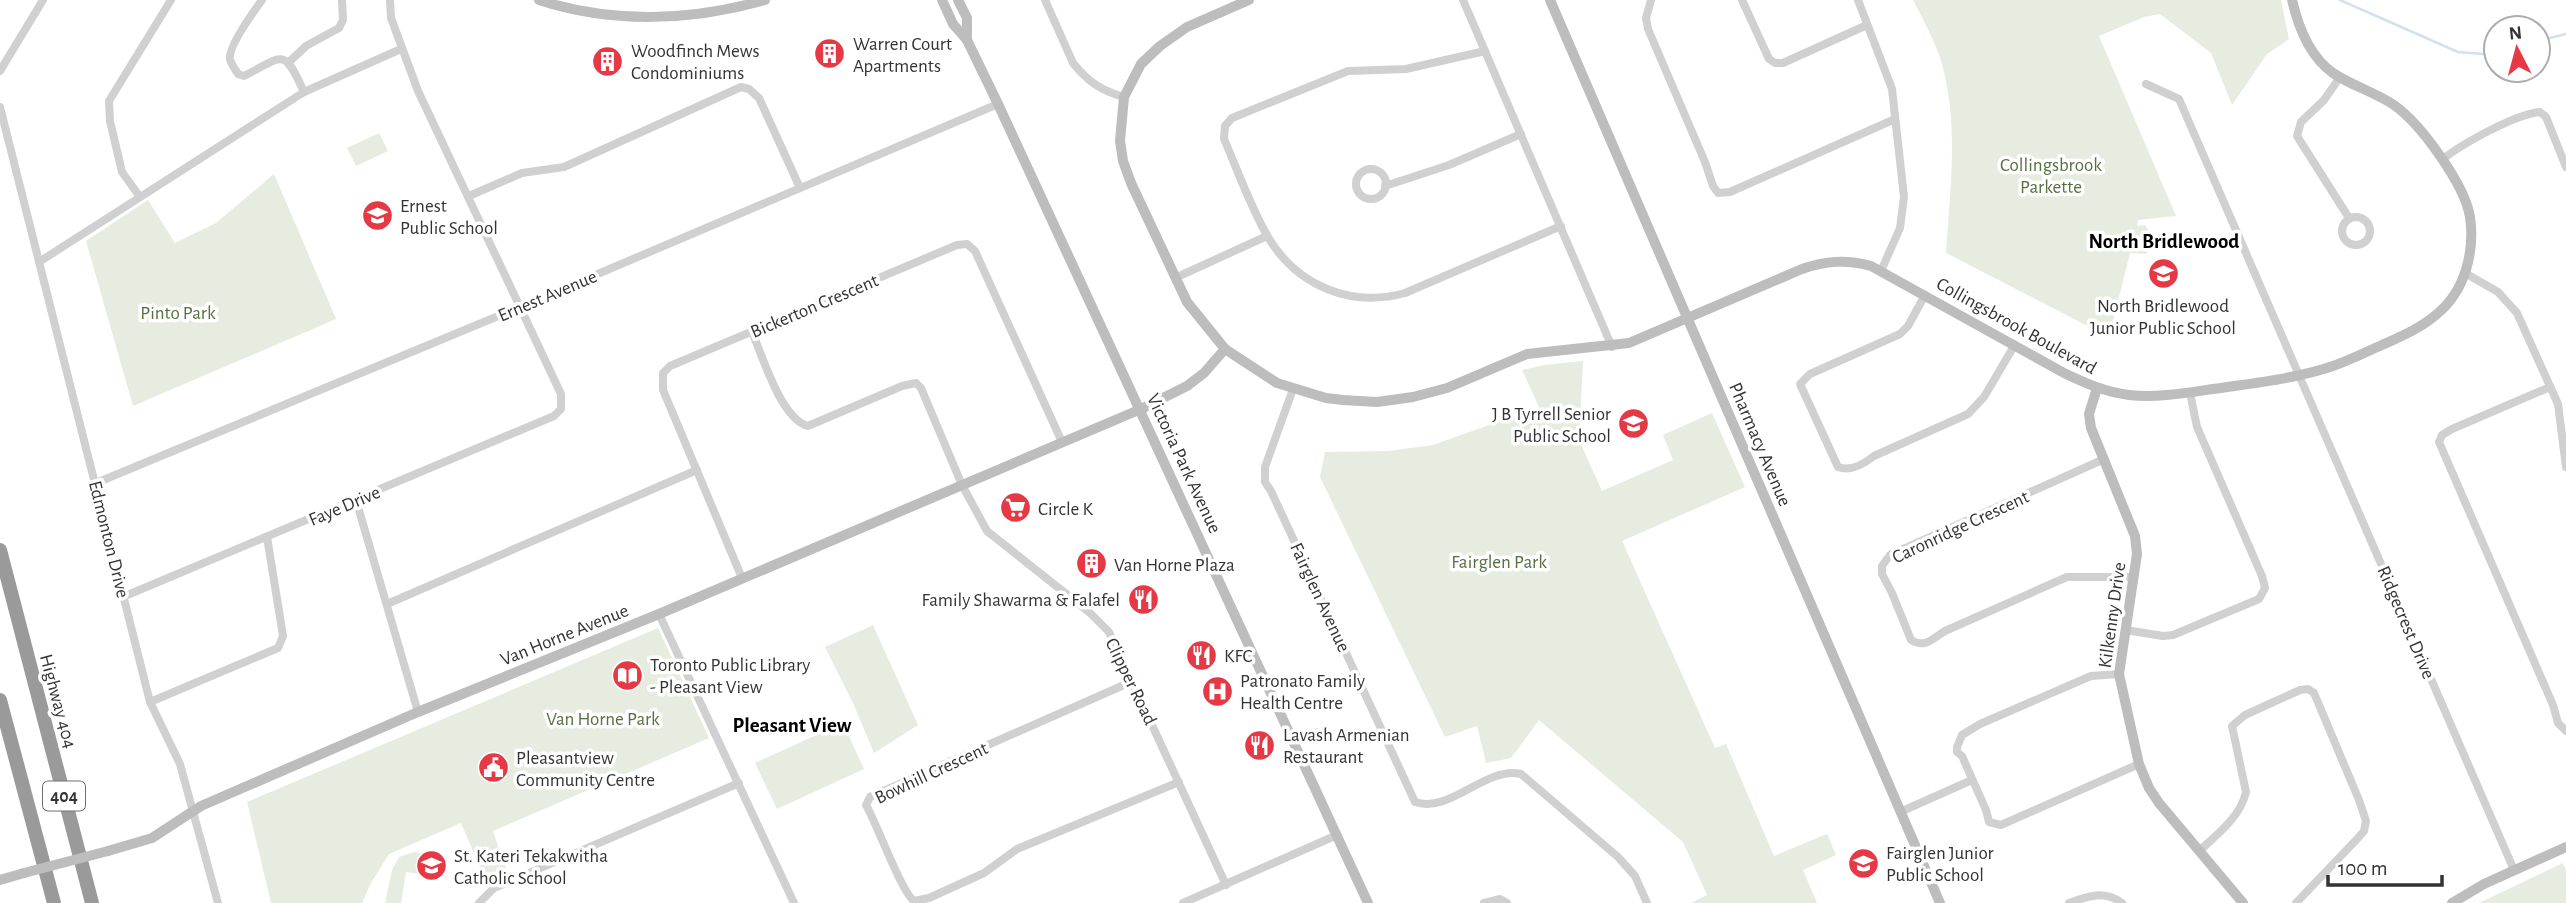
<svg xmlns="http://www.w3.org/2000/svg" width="2566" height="903" font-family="'Alegreya Sans',sans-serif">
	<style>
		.green { fill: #e6ecdf }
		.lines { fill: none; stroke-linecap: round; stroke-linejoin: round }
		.stream { stroke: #cfe2ee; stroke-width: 2.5 }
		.street { stroke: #d0d0d0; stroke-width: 8 }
		.secondary { stroke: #bdbdbd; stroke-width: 10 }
		.highway { stroke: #9a9a9a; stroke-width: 14 }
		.secondary-bridge { stroke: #bdbdbd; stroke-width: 10 }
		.labels { text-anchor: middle; stroke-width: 7; stroke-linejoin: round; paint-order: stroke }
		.shield { fill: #fff; stroke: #707070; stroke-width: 2 }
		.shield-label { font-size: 18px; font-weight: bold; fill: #333 }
		.poi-label { font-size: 19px; fill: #333; stroke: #fff; text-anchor: start }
		.park-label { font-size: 19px; fill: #56703f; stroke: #fff }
		.street-label { font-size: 19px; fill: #333; stroke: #fff }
		.neighbourhood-label { font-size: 21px; font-weight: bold; fill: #000; stroke: #fff }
	</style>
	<rect width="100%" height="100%" fill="#fff"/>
	<g class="green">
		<path d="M1913,0H2281L2289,39L2267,54L2232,105L2211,53L2160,14L2144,17L2099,36L2176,216L2138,220L2137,226L2145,225L2149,231L2147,254L2130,253L2109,337L1946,253C1950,190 1959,126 1942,64C1936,42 1923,20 1913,0Z"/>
		<path d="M379,133L388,151L356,166L347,148Z"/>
		<path d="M274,174L336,319L133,406L86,241L148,200L175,243L216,223Z"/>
		<path d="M1583,361L1579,440L1602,491L1673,460L1663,435L1712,413L1745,487L1622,541L1715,748L1726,744L1774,856L1827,834L1836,855L1803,870L1817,903H1691L1707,895L1683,842L1539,720L1511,758L1486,763L1477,726L1445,737L1320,477L1325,452L1388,451L1433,445L1539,407L1522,370L1545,365Z"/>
		<path d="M873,625L918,725L874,753L853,703L825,647Z"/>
		<path d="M658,628L709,738L493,831L506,869L485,879L461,823L389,854L371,883L362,903H271L247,802Z"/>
		<path d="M843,723L864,769L777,809L755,763Z"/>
		<path d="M414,852L424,854L436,877L406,872L401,903H385L392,870L399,857Z"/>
		<path d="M2563,863L2566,870V903H2479Z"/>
	</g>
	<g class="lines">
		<g class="stream">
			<path d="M2340,0L2458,52L2483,54L2496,51"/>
			<path d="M2538,41L2566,34"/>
		</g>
		<g class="street">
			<path d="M262,0C254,11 228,47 230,59C231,64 235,69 238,74L244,76C284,56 283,46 304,92"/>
			<path d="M1045,0L1073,63C1088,82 1102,91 1124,97"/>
			<path d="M1463,0L1612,347"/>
			<path d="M1651,0L1646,18L1648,29L1705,162L1713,186L1718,193L1730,192L1895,119"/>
			<path d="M1742,0L1769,59L1775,63H1783L1867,25"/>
			<path d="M1858,0L1892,89L1904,197L1900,228L1881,271"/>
			<path d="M1485,51L1406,69L1348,71L1232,118L1225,126L1224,139C1238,171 1250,206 1268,237C1297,286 1351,308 1405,293L1561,226"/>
			<path d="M289,62L306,46L339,28L343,20L342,0"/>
			<path d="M0,71L43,0"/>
			<path d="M2340,77L2324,100L2301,122L2297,136L2349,218"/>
			<path d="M2146,84L2179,99L2514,870"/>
			<path d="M0,107L150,702L180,764L218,903"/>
			<path d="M2442,160C2461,144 2516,114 2540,112L2546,117L2566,167"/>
			<circle cx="1371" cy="184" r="15"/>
			<path d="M1385,186L1449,165L1521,134"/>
			<path d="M469,196L522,173L564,167L741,87L749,89L759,98L800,188"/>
			<path d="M140,197L122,172L110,121L109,101L171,0"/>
			<circle cx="2356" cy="231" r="14"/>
			<path d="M39,262L304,92L401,49"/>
			<path d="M2465,273L2498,292L2517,313L2558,404L2566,467"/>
			<path d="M1175,278L1267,236"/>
			<path d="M1925,295L1908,326L1900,334L1810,374L1800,384L1838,467C1851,472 1864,464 1874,456L1968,414L1984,397L2014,346"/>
			<path d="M752,332C763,357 781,419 808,426L902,386L916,383L921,388L962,485L987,531L1089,612L1109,632L1226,885"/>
			<path d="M2550,387L2452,429L2442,435L2439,442L2553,705L2558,723L2566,731"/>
			<path d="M1293,389L1265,467V482L1271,491L1415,802C1450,814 1485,766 1521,774L1618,857L1635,876L1647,903"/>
			<path d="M2102,460L1890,555L1882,566V574L1892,593L1911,640C1925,649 1933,638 1945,631L2067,577H2134"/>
			<path d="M96,483L520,307L998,104"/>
			<path d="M356,500L418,712"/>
			<path d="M742,578L663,390V373L670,366L957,245L967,244L975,251L1062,442"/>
			<path d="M125,596L554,416L561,409V394L418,91L391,18L390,0"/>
			<path d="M387,604L697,470"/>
			<path d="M659,614L794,903"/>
			<path d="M2126,630L2163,636L2173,635L2259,599L2265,588L2262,576L2197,427L2190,393"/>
			<path d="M2119,674L2091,676L1980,724L1962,735L1957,747V752L1962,756L1986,810L1989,822L2001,825L2139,764"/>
			<path d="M1133,681L870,797L866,805C877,824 901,891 914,901L929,898L984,873L1017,849L1179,782"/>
			<path d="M150,702L278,648L283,636L267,537"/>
			<path d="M1900,812L1972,780"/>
			<path d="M2199,851C2217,835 2241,816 2246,792L2232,726L2245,715L2300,690L2308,689L2314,693L2359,800L2366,821L2364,831L2358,838L2296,903"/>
			<path d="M479,903L494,888L739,783"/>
			<path d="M1183,903L1337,835"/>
			<path d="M1484,903L1500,899L1507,903"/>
			<path d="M2069,903C2088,896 2104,890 2122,903"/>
		</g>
		<g class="secondary">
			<path d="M539,0C612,24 692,21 765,0"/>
			<path d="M942,0L953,24L967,40L998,104L1368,903"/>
			<path d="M958,0L967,18V40"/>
			<path d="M1249,0L1187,27L1160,46L1141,64L1124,97L1120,141L1123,161L1131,183L1187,302L1225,349L1277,383L1326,398L1343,400L1377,402L1413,397L1447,388L1527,354L1629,343L1802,269C1825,261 1846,259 1871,266L2064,373C2085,383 2105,392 2129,395C2157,398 2185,393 2213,389C2253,383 2295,379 2333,366C2350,360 2366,352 2382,345C2402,336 2421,328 2437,314C2465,291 2475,252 2470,217C2465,185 2421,124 2394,105C2375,92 2352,86 2333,73C2310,57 2298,26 2292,0"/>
			<path d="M1550,0L1940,903"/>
			<path d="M2097,388L2089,414L2091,428L2135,536L2137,554L2119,674L2139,764L2149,788L2159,803L2243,903"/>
			<path d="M108,851L152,838L201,806L418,712L659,614L1141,409L1187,386L1204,373L1225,349"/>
			<path d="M0,880L24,873"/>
			<path d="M2452,903L2484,884L2566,847"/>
		</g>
		<g class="highway">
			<path d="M0,550L92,903"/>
			<path d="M0,700L54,903"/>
		</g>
		<path class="secondary-bridge" d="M24,873L108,851"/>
	</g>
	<defs>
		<symbol id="building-disc" viewBox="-11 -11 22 22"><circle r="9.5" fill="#e63946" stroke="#fff"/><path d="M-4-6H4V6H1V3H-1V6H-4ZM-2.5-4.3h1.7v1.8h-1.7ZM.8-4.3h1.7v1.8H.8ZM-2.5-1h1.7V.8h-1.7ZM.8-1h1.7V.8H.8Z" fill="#fff"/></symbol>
		<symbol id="school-disc" viewBox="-11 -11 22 22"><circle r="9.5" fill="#e63946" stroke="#fff"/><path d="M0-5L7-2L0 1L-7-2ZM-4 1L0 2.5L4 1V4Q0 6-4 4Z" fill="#fff"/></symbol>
		<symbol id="supermarket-disc" viewBox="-11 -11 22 22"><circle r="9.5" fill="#e63946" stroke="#fff"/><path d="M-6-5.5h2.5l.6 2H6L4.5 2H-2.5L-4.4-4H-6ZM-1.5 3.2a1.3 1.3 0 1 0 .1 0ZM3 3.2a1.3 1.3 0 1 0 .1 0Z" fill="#fff"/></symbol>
		<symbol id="restaurant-disc" viewBox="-11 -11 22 22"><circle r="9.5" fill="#e63946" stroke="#fff"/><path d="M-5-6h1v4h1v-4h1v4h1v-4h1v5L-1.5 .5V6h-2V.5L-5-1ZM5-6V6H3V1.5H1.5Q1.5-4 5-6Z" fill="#fff"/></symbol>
		<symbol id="library-disc" viewBox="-11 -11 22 22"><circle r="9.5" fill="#e63946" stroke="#fff"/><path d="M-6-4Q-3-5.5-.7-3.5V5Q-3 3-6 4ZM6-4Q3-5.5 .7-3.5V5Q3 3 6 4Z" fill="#fff"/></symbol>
		<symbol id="hospital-disc" viewBox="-11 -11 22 22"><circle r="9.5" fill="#e63946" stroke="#fff"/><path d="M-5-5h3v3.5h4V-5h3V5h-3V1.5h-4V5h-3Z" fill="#fff"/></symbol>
		<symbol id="civic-disc" viewBox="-11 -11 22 22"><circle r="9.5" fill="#e63946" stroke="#fff"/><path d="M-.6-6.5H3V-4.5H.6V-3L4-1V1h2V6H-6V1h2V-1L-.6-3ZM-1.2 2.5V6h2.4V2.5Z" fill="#fff"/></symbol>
	</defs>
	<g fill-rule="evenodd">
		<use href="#building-disc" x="812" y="36" width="35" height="35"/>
		<use href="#building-disc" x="590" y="44" width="35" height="35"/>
		<use href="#school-disc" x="360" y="198" width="35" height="35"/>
		<use href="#school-disc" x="2146" y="256" width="35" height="35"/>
		<use href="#school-disc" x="1616" y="406" width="35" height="35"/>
		<use href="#supermarket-disc" x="998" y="490" width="35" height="35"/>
		<use href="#building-disc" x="1074" y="546" width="35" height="35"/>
		<use href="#restaurant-disc" x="1126" y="582" width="35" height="35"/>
		<use href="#restaurant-disc" x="1184" y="638" width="35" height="35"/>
		<use href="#library-disc" x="610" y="658" width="35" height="35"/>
		<use href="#hospital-disc" x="1200" y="674" width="35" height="35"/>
		<use href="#restaurant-disc" x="1242" y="728" width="35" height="35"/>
		<use href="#civic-disc" x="476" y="750" width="35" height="35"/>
		<use href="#school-disc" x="1846" y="846" width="35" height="35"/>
		<use href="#school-disc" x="414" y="848" width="35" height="35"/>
	</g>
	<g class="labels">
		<rect class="shield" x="43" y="781.5" width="42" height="29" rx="5"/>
		<g class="shield-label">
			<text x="64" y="802">404</text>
		</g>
		<g class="poi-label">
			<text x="853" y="50">Warren Court<tspan x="853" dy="22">Apartments</tspan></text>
			<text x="631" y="57">Woodfinch Mews<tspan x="631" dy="22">Condominiums</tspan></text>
			<text x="400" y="212">Ernest<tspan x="400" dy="22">Public School</tspan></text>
			<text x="2163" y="312" text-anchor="middle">North Bridlewood<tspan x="2163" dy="22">Junior Public School</tspan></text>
			<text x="1611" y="420" text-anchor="end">J B Tyrrell Senior<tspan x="1611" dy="22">Public School</tspan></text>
			<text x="1038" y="515">Circle K</text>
			<text x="1114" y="571">Van Horne Plaza</text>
			<text x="1120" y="606" text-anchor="end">Family Shawarma &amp; Falafel</text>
			<text x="1224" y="662">KFC</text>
			<text x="650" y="671">Toronto Public Library<tspan x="650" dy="22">- Pleasant View</tspan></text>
			<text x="1240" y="687">Patronato Family<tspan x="1240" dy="22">Health Centre</tspan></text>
			<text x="1283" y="741">Lavash Armenian<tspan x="1283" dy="22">Restaurant</tspan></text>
			<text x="516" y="764">Pleasantview<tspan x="516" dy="22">Community Centre</tspan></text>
			<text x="1886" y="859">Fairglen Junior<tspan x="1886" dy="22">Public School</tspan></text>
			<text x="454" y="862">St. Kateri Tekakwitha<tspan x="454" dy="22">Catholic School</tspan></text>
		</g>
		<g class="park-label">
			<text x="2051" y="171">Collingsbrook<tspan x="2051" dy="22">Parkette</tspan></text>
			<text x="178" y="319">Pinto Park</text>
			<text x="1499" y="568">Fairglen Park</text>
			<text x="603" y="725">Van Horne Park</text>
		</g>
		<g class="street-label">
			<text transform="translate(547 295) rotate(-23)" y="7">Ernest Avenue</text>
			<text transform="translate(814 305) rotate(-23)" y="7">Bickerton Crescent</text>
			<text transform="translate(2017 325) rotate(29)" y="7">Collingsbrook Boulevard</text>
			<text transform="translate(1761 444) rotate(67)" y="7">Pharmacy Avenue</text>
			<text transform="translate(1185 463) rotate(65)" y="7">Victoria Park Avenue</text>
			<text transform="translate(344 505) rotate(-23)" y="7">Faye Drive</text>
			<text transform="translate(1960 526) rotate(-25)" y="7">Caronridge Crescent</text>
			<text transform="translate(110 539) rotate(76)" y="7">Edmonton Drive</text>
			<text transform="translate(1321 597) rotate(65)" y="7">Fairglen Avenue</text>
			<text transform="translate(2111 615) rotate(-82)" y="7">Kilkenny Drive</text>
			<text transform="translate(2407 622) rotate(67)" y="7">Ridgecrest Drive</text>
			<text transform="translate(564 634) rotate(-22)" y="7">Van Horne Avenue</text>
			<text transform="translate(1132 681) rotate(64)" y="7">Clipper Road</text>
			<text transform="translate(59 701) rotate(75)" y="7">Highway 404</text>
			<text transform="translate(931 772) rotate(-25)" y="7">Bowhill Crescent</text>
		</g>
		<g class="neighbourhood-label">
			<text x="2164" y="248">North Bridlewood</text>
			<text x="792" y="732">Pleasant View</text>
		</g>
	</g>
	<g transform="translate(2517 49) rotate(354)"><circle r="33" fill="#ffffff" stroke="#adadad" stroke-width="2"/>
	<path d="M0-5L12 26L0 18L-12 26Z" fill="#e63946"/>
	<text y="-10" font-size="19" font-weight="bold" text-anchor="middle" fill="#333333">N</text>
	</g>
	<path d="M2328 875v10h114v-10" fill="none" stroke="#333333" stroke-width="3.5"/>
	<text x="2338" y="875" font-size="21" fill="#333333" stroke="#ffffff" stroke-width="5" paint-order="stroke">100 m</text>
</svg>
